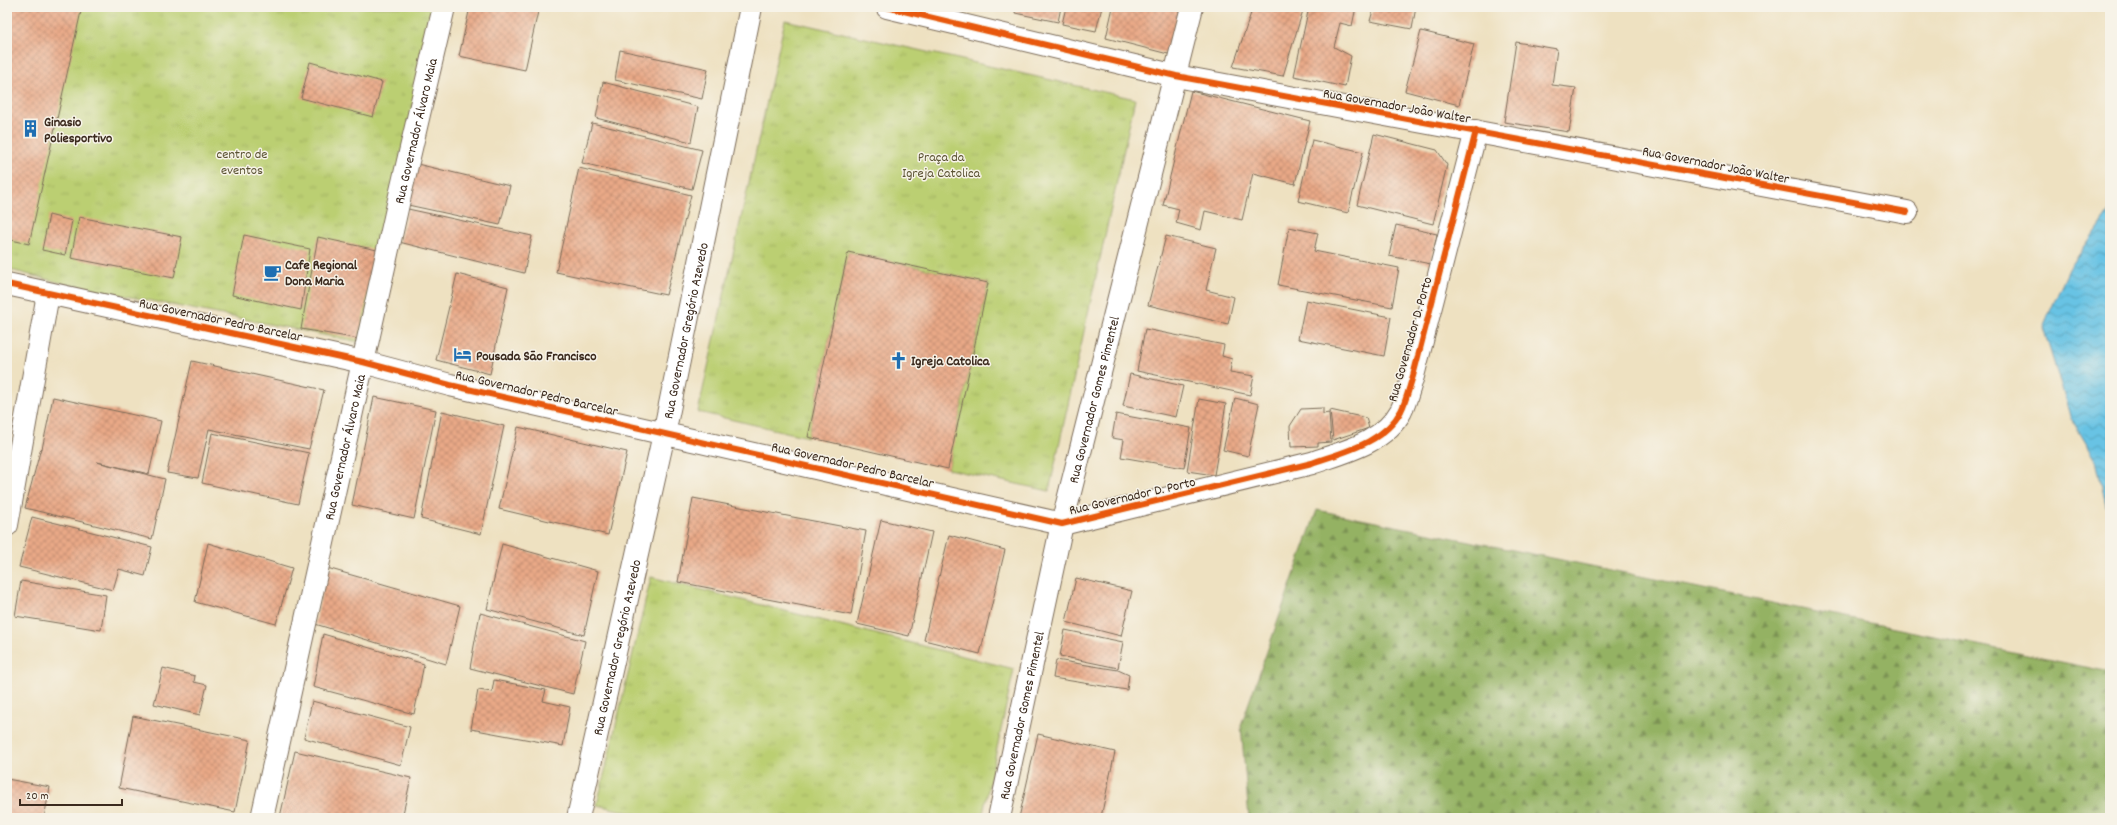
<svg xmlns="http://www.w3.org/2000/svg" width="2117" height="825" font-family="Dekko,sans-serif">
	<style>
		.forest { fill: url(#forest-firs); stroke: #686e41 }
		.park { fill: url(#park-tufts); stroke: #7b7c48 }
		.water { fill: url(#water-waves); stroke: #517681 }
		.building { fill: url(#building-cross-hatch) }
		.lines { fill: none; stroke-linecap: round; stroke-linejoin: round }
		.street-casing { stroke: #7a6a57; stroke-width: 24 }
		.street { stroke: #fff; stroke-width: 22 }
		.cycleway-casing { stroke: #f7f3e8; stroke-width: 8 }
		.cycleway { stroke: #e8590c; stroke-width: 6 }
		.labels { text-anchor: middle; stroke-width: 3; stroke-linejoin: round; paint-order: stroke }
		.street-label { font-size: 14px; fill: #3b2a1e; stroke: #f7f3e8 }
		.poi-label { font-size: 14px; font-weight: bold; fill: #3b2a1e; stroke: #f7f3e8; text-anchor: start }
		.park-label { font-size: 14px; fill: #5b5333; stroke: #f7f3e8 }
	</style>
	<defs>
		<pattern id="forest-firs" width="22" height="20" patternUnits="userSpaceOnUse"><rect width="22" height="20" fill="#94b264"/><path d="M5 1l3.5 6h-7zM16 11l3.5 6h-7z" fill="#7a9152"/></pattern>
		<pattern id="park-tufts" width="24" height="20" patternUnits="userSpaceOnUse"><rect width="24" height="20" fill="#bbcf72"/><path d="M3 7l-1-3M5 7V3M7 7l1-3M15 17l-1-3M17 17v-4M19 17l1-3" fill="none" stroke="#a2b262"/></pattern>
		<pattern id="water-waves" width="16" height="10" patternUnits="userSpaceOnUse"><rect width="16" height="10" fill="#67c3e4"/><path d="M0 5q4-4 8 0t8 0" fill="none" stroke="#569fb8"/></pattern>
		<pattern id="building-cross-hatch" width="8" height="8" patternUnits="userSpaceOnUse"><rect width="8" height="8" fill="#e9a987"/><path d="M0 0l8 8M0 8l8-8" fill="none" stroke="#be8a6e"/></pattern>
	</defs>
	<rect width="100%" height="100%" fill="#f7f3e8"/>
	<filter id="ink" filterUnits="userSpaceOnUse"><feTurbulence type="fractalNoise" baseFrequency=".025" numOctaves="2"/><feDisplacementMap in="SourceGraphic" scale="8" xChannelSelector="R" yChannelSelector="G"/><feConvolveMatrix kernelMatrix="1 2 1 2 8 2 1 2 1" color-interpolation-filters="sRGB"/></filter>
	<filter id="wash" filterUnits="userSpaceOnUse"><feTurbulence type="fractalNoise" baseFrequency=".012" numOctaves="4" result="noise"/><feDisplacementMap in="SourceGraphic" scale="16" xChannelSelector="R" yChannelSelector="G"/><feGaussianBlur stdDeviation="0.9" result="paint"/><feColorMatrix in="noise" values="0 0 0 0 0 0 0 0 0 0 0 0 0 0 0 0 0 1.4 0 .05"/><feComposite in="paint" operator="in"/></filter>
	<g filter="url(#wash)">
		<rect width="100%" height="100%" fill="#eee1c1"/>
		<path class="forest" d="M1317,510L2110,672V818H1249L1241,725Z"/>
		<g class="park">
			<path d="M7,7H436L360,342L65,284L7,269Z"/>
			<path d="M785,20L1135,99L1049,491L948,469L988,283L848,252L808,437L698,412Z"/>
			<path d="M651,577L1014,669L982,818H653L597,805Z"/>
		</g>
		<path class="water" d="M2110,210V523L2096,460L2071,418L2043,327L2069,269Z"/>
		<g id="blocks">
			<g class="building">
				<path d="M7,7H82L29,244L7,239Z"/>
				<path d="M470,7H539L525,70L459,56Z"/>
				<path d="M1016,7H1061L1058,22L1015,13Z"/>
				<path d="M1066,7H1102L1096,31L1062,24Z"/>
				<path d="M1113,7H1176L1184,9L1172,55L1106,38Z"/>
				<path d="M1253,7H1304L1283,76L1233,67Z"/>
				<path d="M1309,7H1356L1352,26L1340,23L1334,47L1351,56L1345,87L1294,76Z"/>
				<path d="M1374,7H1416L1412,29L1370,21Z"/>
				<path d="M1421,31L1474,44L1459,105L1405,91Z"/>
				<path d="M1516,42L1557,49L1552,85L1576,88L1569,132L1504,122Z"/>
				<path d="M620,50L708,69L702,99L615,80Z"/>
				<path d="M310,62L382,82L373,117L301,98Z"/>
				<path d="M603,82L698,107L691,142L596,118Z"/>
				<path d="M1191,91L1310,121L1295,184L1253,173L1242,220L1205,211L1201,230L1176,223L1179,209L1163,205Z"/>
				<path d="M592,123L702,150L692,189L582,163Z"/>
				<path d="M1374,134L1437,150L1447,165L1433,224L1357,205Z"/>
				<path d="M1312,140L1363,152L1348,213L1298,201Z"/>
				<path d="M417,164L510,186L500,225L408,205Z"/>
				<path d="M579,168L691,195L666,295L556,272Z"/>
				<path d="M408,209L532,236L524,273L399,242Z"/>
				<path d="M49,215L72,221L65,255L42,250Z"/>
				<path d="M79,217L182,237L174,278L71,258Z"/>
				<path d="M1396,225L1437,234L1431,264L1389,256Z"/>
				<path d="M1289,227L1318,233L1314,251L1399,268L1392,307L1278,285Z"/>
				<path d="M244,235L310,249L301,310L232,295Z"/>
				<path d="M1166,236L1216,248L1206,290L1234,297L1228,324L1148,305Z"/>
				<path d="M318,237L377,250L359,339L301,329Z"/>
				<path d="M848,252L988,283L948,469L808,437Z"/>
				<path d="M457,274L508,287L490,374L436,360Z"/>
				<path d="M1306,300L1391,317L1384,356L1298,339Z"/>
				<path d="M1145,329L1224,345L1222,356L1232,359L1230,372L1254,376L1250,395L1137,371Z"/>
				<path d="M192,361L324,390L309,449L209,429L198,478L167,473Z"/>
				<path d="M1130,374L1183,386L1176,417L1123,406Z"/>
				<path d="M53,397L161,421L149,474L97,462L165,479L152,539L25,508L41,448L42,449Z"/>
				<path d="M374,397L436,410L414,519L352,505Z"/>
				<path d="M1235,398L1259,404L1248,456L1223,450Z"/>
				<path d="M1199,399L1226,404L1214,475L1187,471Z"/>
				<path d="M1323,408V414L1329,413L1331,442L1318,443V446L1291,447L1290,426L1301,409Z"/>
				<path d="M1330,410L1366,418L1369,428L1333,440Z"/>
				<path d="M442,411L504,426L481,534L421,519Z"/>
				<path d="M1116,414L1191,428L1184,468L1121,457L1124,440L1112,438Z"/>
				<path d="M518,427L627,452L608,535L499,509Z"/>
				<path d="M212,433L309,453L298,504L202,483Z"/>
				<path d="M693,498L866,531L851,615L678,582Z"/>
				<path d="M32,517L152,547L145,576L119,569L113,590L19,567Z"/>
				<path d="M881,520L932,532L909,636L857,624Z"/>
				<path d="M949,535L1005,550L980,654L924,640Z"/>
				<path d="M208,543L292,568L276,624L195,602Z"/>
				<path d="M502,544L598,571L584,635L487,609Z"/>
				<path d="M327,568L460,606L446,664L315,624Z"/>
				<path d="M1076,578L1132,591L1121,636L1066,622Z"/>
				<path d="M21,581L106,595L101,630L15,616Z"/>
				<path d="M480,613L585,641L573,694L470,668Z"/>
				<path d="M1065,630L1123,642L1118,668L1060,656Z"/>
				<path d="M323,634L424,664L414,714L313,687Z"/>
				<path d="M1056,660L1118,670L1129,675L1127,690L1053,678Z"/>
				<path d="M163,668L195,676L194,682L207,685L200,715L154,704Z"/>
				<path d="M494,680L546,690L543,701L570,707L563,746L471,729L478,690L492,692Z"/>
				<path d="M312,701L410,727L401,765L304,738Z"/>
				<path d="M133,716L250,740L235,812L119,788Z"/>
				<path d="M1038,734L1115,752L1101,817L1090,815L1089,818H1019Z"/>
				<path d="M295,751L411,778L402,818L280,817Z"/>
				<path d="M7,779L50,787L44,818H7Z"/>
			</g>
		</g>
	</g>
	<g filter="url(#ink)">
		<use href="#blocks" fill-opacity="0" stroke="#7a6a57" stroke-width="1"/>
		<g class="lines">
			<defs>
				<g id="street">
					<path d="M887,7L1176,76L1907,212"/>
					<path d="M7,284L363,362L450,385L1062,524L1312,463C1343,452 1384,443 1401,411C1406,401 1409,388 1413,376L1476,131"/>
					<path d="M7,525L48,294"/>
					<path id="s1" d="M262,818L398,204L444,7"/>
					<path id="s2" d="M578,818L664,434L751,7"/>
					<path id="s3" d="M999,818L1062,524L1192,7"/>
				</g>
			</defs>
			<use href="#street" class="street-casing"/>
			<use href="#street" class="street"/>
			<defs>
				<g id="cycleway">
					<path d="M887,7L1176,76L1907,212"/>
					<path d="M7,284L363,362L450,385L1062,524L1312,463C1343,452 1384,443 1401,411C1406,401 1409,388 1413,376L1476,131"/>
				</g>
			</defs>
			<use href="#cycleway" class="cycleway-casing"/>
			<use href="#cycleway" class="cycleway"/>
		</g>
	</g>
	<defs>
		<symbol id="building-bare" viewBox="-9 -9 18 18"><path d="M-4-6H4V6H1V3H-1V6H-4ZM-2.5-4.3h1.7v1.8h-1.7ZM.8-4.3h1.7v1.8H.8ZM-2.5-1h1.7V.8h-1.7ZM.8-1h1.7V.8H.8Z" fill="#1f6fb2" stroke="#f7f3e8" stroke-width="2.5" paint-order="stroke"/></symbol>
		<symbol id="cafe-bare" viewBox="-9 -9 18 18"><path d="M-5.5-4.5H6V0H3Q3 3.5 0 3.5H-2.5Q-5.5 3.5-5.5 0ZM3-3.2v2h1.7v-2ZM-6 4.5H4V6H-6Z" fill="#1f6fb2" stroke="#f7f3e8" stroke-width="2.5" paint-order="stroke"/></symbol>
		<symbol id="hotel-bare" viewBox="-9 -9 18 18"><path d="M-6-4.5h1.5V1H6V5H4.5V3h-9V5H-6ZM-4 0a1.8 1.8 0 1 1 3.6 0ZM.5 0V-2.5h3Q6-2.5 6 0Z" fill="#1f6fb2" stroke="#f7f3e8" stroke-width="2.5" paint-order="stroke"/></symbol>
		<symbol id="church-bare" viewBox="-9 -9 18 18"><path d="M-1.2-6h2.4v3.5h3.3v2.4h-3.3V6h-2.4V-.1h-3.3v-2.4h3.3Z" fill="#1f6fb2" stroke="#f7f3e8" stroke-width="2.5" paint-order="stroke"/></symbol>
	</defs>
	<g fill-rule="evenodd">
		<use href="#building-bare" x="18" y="116" width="25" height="25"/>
		<use href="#cafe-bare" x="260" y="260" width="25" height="25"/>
		<use href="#hotel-bare" x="450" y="342" width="25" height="25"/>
		<use href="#church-bare" x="886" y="348" width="25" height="25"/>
	</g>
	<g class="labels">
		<g class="street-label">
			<text transform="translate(1397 105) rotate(10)" y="5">Rua Governador João Walter</text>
			<text dy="5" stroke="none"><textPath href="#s1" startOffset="704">Rua Governador Álvaro Maia</textPath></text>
			<text transform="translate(1716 164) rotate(11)" y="5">Rua Governador João Walter</text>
			<text transform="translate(221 319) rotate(12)" y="5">Rua Governador Pedro Barcelar</text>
			<text dy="5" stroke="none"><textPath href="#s2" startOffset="499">Rua Governador Gregório Azevedo</textPath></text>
			<text transform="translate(1409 339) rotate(-74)" y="5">Rua Governador D. Porto</text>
			<text transform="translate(537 392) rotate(13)" y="5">Rua Governador Pedro Barcelar</text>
			<text dy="5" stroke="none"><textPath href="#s3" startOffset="429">Rua Governador Gomes Pimentel</textPath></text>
			<text dy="5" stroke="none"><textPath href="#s1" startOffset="380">Rua Governador Álvaro Maia</textPath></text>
			<text transform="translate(853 464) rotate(13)" y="5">Rua Governador Pedro Barcelar</text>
			<text transform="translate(1132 495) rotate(-13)" y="5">Rua Governador D. Porto</text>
			<text dy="5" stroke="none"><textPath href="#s2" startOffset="175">Rua Governador Gregório Azevedo</textPath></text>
			<text dy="5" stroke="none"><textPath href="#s3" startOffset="105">Rua Governador Gomes Pimentel</textPath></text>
		</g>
		<g class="poi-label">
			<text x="44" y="126">Ginasio<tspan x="44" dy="16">Poliesportivo</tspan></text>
			<text x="285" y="269">Cafe Regional<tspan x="285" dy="16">Dona Maria</tspan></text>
			<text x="476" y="360">Pousada São Francisco</text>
			<text x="911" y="365">Igreja Catolica</text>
		</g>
		<g class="park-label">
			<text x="242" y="158">centro de<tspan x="242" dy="16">eventos</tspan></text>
			<text x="941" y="161">Praça da<tspan x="941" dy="16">Igreja Catolica</tspan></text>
		</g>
	</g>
	<rect width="2117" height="825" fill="none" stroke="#f7f3e8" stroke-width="24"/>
	<path d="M20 799v6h102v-6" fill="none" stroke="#3b2a1e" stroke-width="2"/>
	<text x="26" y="799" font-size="12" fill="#3b2a1e" stroke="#f7f3e8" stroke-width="3" paint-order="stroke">20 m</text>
</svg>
